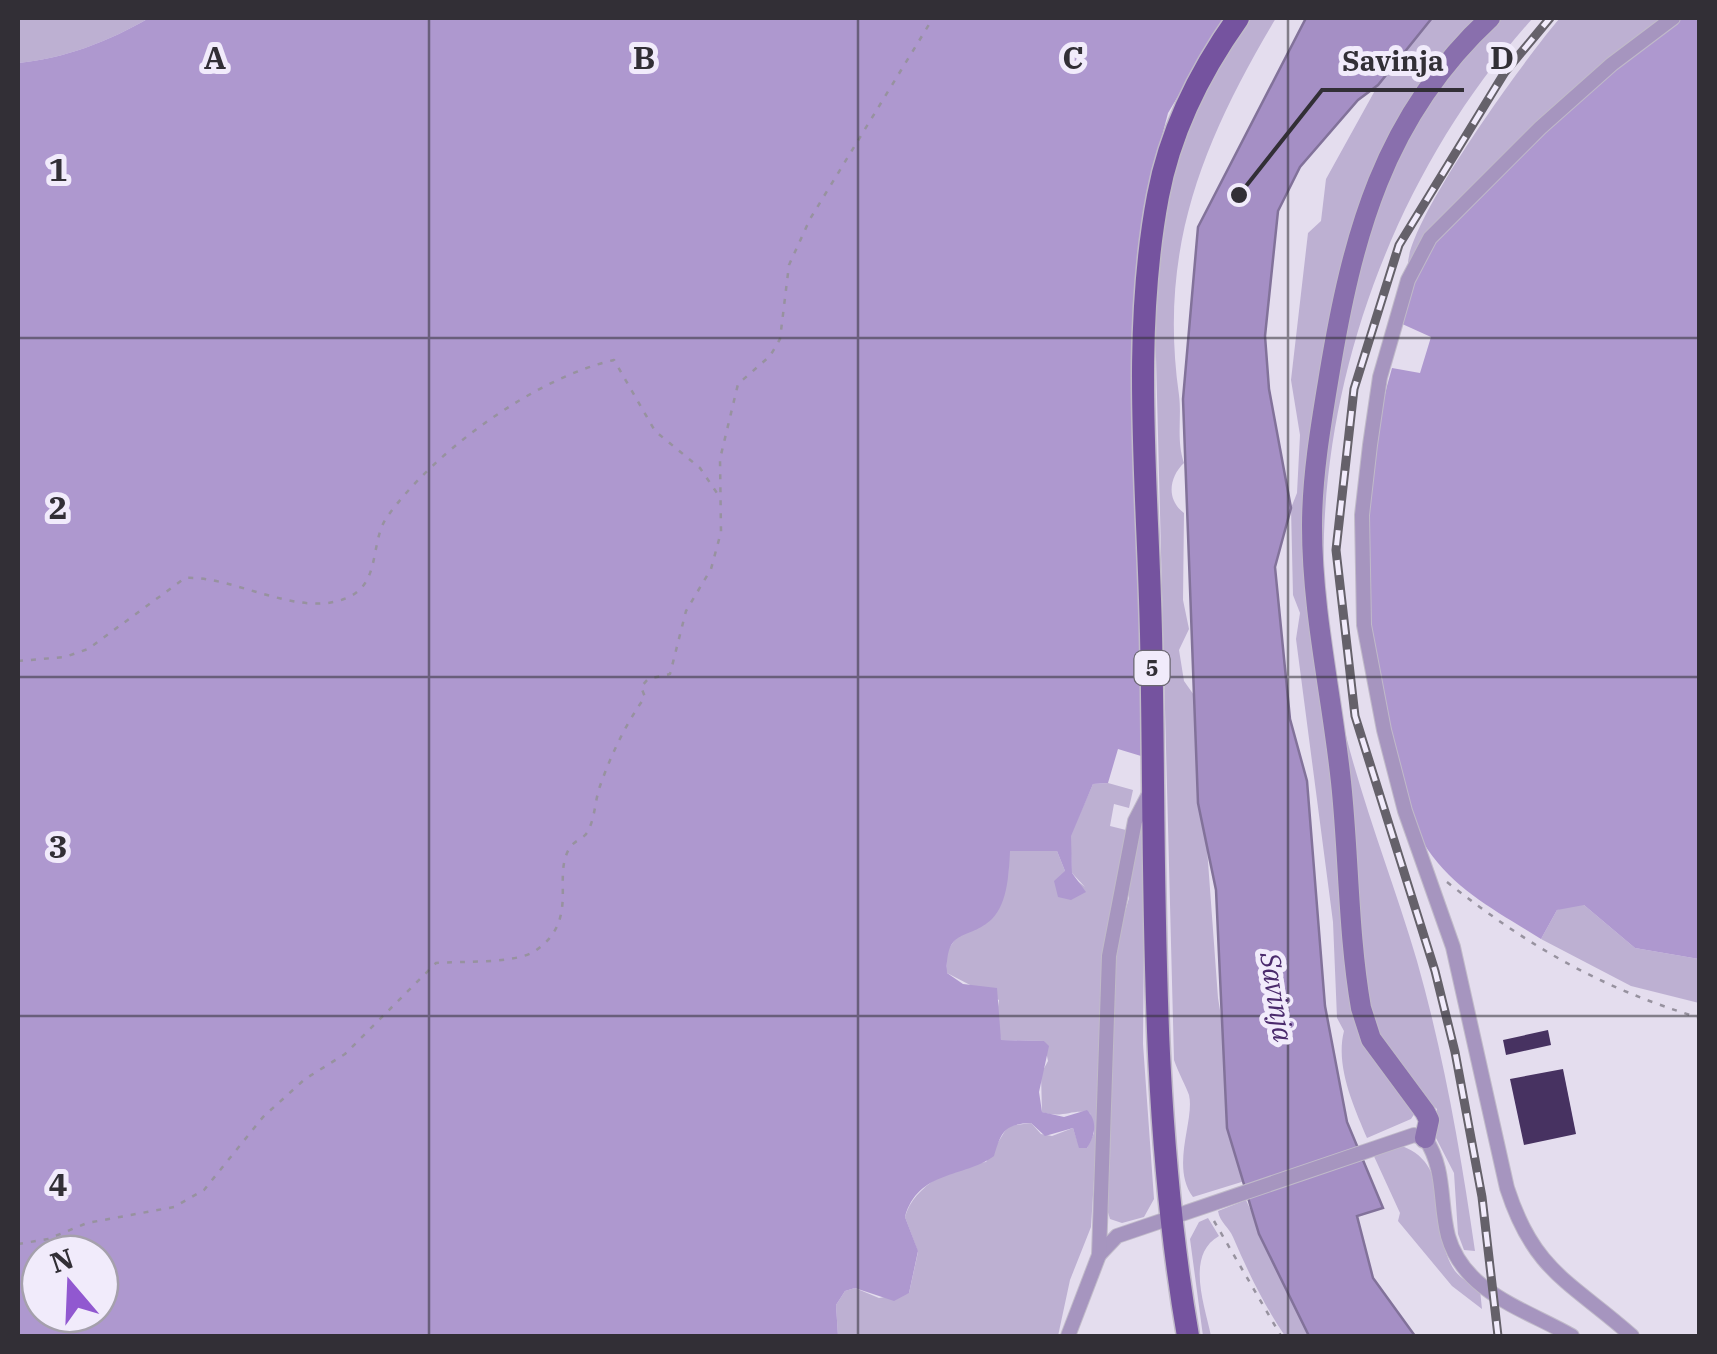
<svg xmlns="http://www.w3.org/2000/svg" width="1717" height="1354" font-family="'IBM Plex Serif',serif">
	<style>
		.green { fill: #bdb0d2 }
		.forest { fill: #ae98cf; fill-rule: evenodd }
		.water { fill: #a58fc5; stroke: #82729a; stroke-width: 2.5 }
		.building { fill: #473261 }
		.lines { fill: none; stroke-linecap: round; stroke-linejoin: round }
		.street-casing { stroke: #c0bac9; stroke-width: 16 }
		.secondary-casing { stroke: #c0bac9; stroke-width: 22 }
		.primary-casing { stroke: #c0bac9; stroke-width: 25 }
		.path { stroke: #97929f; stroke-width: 2.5; stroke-dasharray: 5 8; stroke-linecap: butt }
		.street { stroke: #a695bf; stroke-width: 14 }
		.secondary { stroke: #896fad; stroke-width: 20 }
		.primary { stroke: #75539f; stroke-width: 22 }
		.rail-casing { stroke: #65616a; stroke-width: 9 }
		.rail { stroke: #f1ebfb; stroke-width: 5; stroke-dasharray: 15; stroke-linecap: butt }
		.grid { fill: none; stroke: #322f36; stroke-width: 2.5; stroke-opacity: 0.55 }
		.labels { text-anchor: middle; stroke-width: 10; stroke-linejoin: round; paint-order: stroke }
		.shield { fill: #f1ebfb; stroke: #6b6771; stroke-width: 2.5 }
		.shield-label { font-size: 22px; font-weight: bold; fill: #322f36 }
		.water-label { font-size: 28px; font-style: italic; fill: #4a2a6c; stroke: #f1ebfb }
		.grid-label { font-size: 32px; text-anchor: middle; font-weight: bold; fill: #322f36; stroke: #f1ebfb; stroke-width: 10; stroke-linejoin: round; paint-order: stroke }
		.leader { fill: none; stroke: #322f36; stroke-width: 4 }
		.callout-dot { fill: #322f36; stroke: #f1ebfb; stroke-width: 4 }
		.callout-label { font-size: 28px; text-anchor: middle; font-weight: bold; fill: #322f36; stroke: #f1ebfb; stroke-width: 10; stroke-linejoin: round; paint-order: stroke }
	</style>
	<rect width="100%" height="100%" fill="#e4ddee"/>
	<g class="green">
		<path d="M18,18H149C110,41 63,59 18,63Z"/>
		<path d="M1250,18H1276C1203,141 1158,248 1179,395C1182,419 1176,439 1184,463C1169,477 1166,500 1184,513L1183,600L1189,629L1179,650L1184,681L1196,698L1218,998L1248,1180L1193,1197C1170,1166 1195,1120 1189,1095C1186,1086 1178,1072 1174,1060L1155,318C1158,282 1158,244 1165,209C1179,140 1209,75 1250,18Z"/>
		<path d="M1432,18H1484L1397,125L1312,462L1350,971L1415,1113L1411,1119L1367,1138C1354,1107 1335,1066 1344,1031L1337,1018L1333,922L1296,639L1300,613L1293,595L1291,508L1297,493L1300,435L1291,380L1308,233L1321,221L1326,179L1378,85Z"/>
		<path d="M1495,18H1533C1368,201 1285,473 1341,715C1360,799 1393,879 1417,961C1444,1056 1461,1154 1475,1251L1464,1250L1458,1234L1454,1173L1436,1138L1437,1109L1421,1096L1371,1026L1317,525L1344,294L1408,127Z"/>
		<path d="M1560,18H1671L1429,235L1408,265C1407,221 1526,57 1560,18Z"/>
		<path d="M1108,783L1133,790L1129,808L1114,804L1110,826L1126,830L1110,923L1091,1227L1070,1280L1058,1336H838L836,1305L845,1291L855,1288L879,1298L909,1293L918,1252L905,1217C914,1185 954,1165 986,1162L1008,1126L1031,1123L1041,1134L1052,1136L1073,1128L1077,1140L1087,1148L1094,1133L1090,1113C1073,1108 1063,1119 1042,1112L1041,1074L1048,1061L1044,1041L1001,1040L996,1021L999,1000L947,973V951L957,937L972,928L1008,877L1009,851H1057L1065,871L1085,887L1072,873L1070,836L1093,784Z"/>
		<path d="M1139,826H1145L1143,1044L1154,1199L1144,1217L1122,1223L1110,1219L1104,1199L1110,1163L1112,957L1129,898L1127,882Z"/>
		<path d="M1571,904L1584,905L1635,948L1699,959V1003L1631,986L1541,939L1557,910Z"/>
		<path d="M1396,1144C1458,1162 1426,1227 1455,1271C1461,1279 1472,1284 1480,1290L1482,1309L1452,1286L1398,1221L1400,1213L1372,1152Z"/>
		<path d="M1246,1200L1290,1295L1319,1336H1285C1264,1305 1248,1272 1233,1237C1229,1227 1220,1223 1218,1211Z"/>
		<path d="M1208,1218L1219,1236C1185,1255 1205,1306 1211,1336H1203L1190,1239L1199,1222Z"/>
	</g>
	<g class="forest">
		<path d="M149,18H1225L1168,113L1145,202L1137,256L1141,756L1118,749L1108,783L1093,784L1071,836L1072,873L1086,892L1071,900L1058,897L1054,881L1065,871L1057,851H1010C1009,871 1008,903 992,919C967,942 946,926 947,973L963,984L997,988L1001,1040L1044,1041L1049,1046L1039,1092L1042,1112L1064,1117L1087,1110C1098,1121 1095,1136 1087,1148H1079L1073,1128L1045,1136L1031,1123C1004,1124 1001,1132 994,1156C964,1178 918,1170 905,1217L918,1251L909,1293L894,1301L855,1288L845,1291L836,1305L838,1336H18V63C63,59 110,41 149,18ZM40,1254H100V1314H40Z"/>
		<path d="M1680,18H1699V959L1635,948L1584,905L1557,910L1541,939C1500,913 1456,891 1428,850C1414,830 1409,803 1402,780C1363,647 1353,501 1392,368L1420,373L1431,337L1400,323L1409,288L1433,240L1594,82Z"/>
	</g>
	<path class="water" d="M1306,18H1432L1378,85L1358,100L1300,167L1278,211L1265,336L1269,389L1291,508L1275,567L1290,719L1307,781L1325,1006L1347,1122L1383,1208L1357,1216L1373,1278L1415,1336H1309L1259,1234L1227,1128L1216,890L1198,803L1183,399L1198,227Z"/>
	<g class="building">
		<path d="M1548,1030L1551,1045L1506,1055L1503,1040Z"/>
		<path d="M1563,1069L1576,1134L1524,1145L1510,1079Z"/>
	</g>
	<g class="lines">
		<defs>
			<g id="street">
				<path d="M1099,1255L1117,1236L1414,1135L1425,1138C1446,1170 1439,1201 1448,1236C1464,1293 1525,1309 1572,1336"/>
				<path d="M1068,1336L1099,1255L1109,956L1135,821L1149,794"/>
				<path d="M1632,1336C1571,1282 1534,1272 1507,1188L1453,947L1405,811L1384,730L1364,625L1362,515L1370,445L1380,377L1408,280L1430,238L1540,128L1612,64L1673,18"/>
			</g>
			<path id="secondary" d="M1425,1138L1429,1120L1425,1112L1371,1039L1361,1008C1348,933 1349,857 1341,782C1332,696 1312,613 1312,526C1312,476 1321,424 1329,376C1352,237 1383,117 1490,18"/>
			<path id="primary" d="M1188,1336C1148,1106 1156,867 1151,634C1148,490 1131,338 1158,196C1170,132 1201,70 1238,18"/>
		</defs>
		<use href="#street" class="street-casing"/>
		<use href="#secondary" class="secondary-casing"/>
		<use href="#primary" class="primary-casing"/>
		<g class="path">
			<path d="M18,661L65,657L88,649L185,578C234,575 300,620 349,597C381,582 370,541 387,517C434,451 535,378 614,360L655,431L700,468L721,499"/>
			<path d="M1447,882C1528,946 1600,988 1700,1018"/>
			<path d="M1214,1221L1281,1336"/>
			<path d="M18,1244L48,1239L87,1223L174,1207L204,1190L263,1117L305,1079L345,1054L436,963C462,961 515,964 535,951C582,919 550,875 571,846C576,840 585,838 588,831C595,818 595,800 600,786C611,755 625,725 645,697L641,687L648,679L670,674L686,611L711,569L721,532L720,459L738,384L770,356L780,339L789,265L810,219L933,18"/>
		</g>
		<use href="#street" class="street"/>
		<use href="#secondary" class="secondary"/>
		<use href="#primary" class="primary"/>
		<defs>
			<path id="rail" d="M1498,1336L1482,1197L1455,1052L1435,971L1355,716L1336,550L1354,389L1399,245L1505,72L1550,18"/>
		</defs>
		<use href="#rail" class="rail-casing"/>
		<use href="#rail" class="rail"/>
	</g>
	<path class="grid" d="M429,18V1336M858,18V1336M1288,18V1336M18,338H1700M18,677H1700M18,1016H1700"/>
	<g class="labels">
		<rect class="shield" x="1134.5" y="651" width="35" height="34" rx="8"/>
		<g class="shield-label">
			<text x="1152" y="676">5</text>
		</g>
		<g class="water-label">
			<text transform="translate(1277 997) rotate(81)" y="10">Savinja</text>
		</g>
	</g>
	<g class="grid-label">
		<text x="215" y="69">A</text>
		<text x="644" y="69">B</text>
		<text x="1073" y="69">C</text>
		<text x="1502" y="69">D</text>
		<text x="58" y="181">1</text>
		<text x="58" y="519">2</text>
		<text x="58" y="858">3</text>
		<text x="58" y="1196">4</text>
	</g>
	<path class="leader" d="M1239 195L1322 90H1464"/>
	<circle class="callout-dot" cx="1239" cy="195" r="10"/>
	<g class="callout-label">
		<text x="1393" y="71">Savinja</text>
	</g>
	<rect width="1717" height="1354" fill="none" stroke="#322f36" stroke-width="40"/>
	<g transform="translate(70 1284) rotate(341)"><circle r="48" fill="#f1ebfb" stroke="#a5a0ac" stroke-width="2.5"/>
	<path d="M0-8L18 38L0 25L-18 38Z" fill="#9158d0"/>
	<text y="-15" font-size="28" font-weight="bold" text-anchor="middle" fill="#322f36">N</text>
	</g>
</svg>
